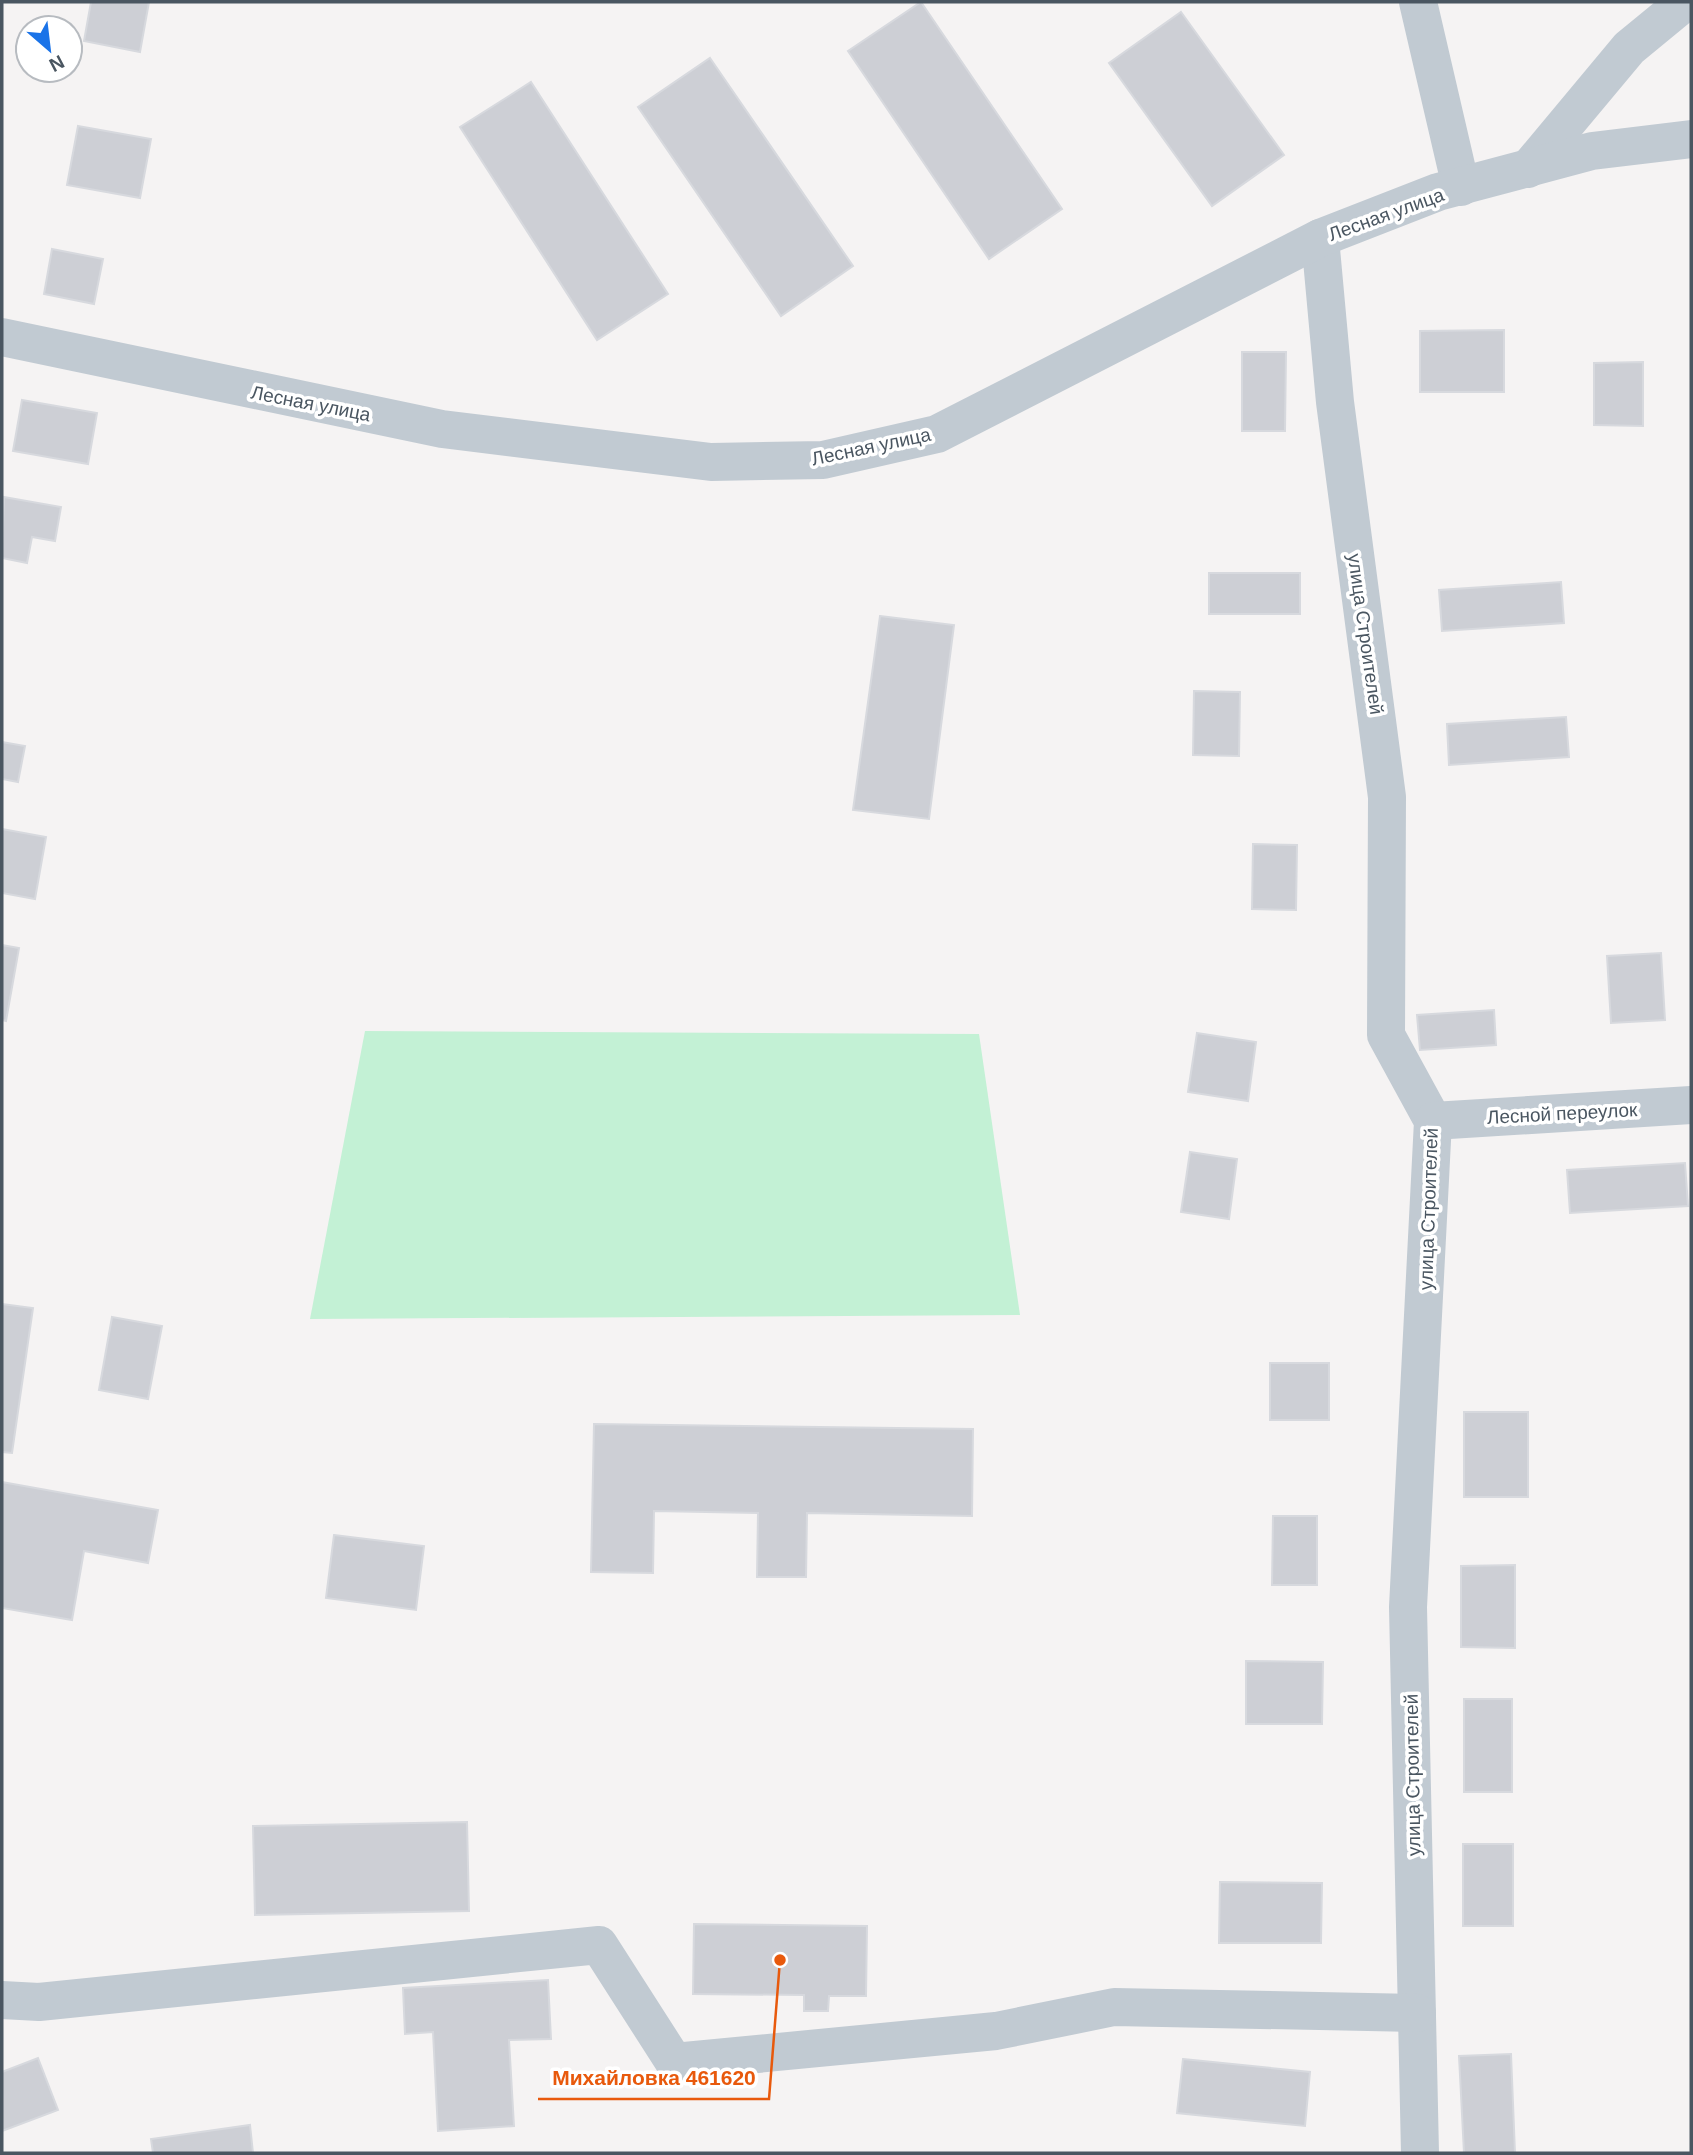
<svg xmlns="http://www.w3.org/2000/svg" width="1693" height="2155" font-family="Helvetica,sans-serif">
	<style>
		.green { fill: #c3f1d5 }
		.building { fill: #cdcfd5; stroke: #d7d9de; stroke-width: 2 }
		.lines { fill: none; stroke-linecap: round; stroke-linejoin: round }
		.minor { stroke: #c1cad2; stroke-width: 38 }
		.labels { text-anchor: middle; stroke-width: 7; stroke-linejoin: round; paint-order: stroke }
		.street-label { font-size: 19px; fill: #4a5661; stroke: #fff }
		.leader { fill: none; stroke: #e8590c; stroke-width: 2.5 }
		.callout-dot { fill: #e8590c; stroke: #fff; stroke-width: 2.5 }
		.callout-label { font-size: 21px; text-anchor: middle; font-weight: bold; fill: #e8590c; stroke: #fff; stroke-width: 7; stroke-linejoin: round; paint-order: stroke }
	</style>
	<rect width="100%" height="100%" fill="#f5f3f3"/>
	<path class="green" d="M365,1031L979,1034L1020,1315L310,1319Z"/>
	<g class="building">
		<path d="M91,2H149L140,52L84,41Z"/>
		<path d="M921,2L1062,209L989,259L848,51Z"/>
		<path d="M1181,12L1284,155L1212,206L1109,63Z"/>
		<path d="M710,58L853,266L781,316L638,107Z"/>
		<path d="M531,82L668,294L597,340L460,127Z"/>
		<path d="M78,126L151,139L140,198L67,185Z"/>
		<path d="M52,249L103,259L94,304L44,294Z"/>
		<path d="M1504,330V392H1420V331Z"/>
		<path d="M1242,352H1286L1285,431H1242Z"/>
		<path d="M1643,362V426L1594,425V363Z"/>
		<path d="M22,400L97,413L88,464L13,451Z"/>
		<path d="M4,497L61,507L55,541L32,537L27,563L2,558Z"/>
		<rect x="1209" y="573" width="91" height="41"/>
		<path d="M1561,582L1564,623L1442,631L1439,590Z"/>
		<path d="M880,616L954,625L929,819L853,810Z"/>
		<path d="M1194,691L1240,692L1239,756L1193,755Z"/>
		<path d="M1566,717L1569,757L1449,765L1447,724Z"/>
		<path d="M2,742L25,746L18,782L2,779Z"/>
		<path d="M2,829L46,837L35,899L2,893Z"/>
		<path d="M1253,844L1297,845L1296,910L1252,909Z"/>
		<path d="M2,945L19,948L6,1021L2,1020Z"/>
		<path d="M1661,953L1665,1020L1611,1023L1607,956Z"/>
		<path d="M1494,1010L1496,1045L1420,1050L1417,1015Z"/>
		<path d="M1197,1033L1256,1042L1248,1101L1188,1092Z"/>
		<path d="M1190,1152L1237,1159L1229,1219L1181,1212Z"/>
		<path d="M1685,1163L1688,1206L1570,1213L1567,1170Z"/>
		<path d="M2,1304L33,1308L12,1453L2,1452Z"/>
		<path d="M112,1317L162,1326L148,1399L99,1390Z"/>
		<rect x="1270" y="1363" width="59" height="57"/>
		<rect x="1464" y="1412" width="64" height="85"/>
		<path d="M594,1424L973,1429L972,1516L807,1513L806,1577H757L758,1513L654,1511L653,1573L591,1572Z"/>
		<path d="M2,1482L158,1510L148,1563L84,1551L72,1620L2,1608Z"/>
		<path d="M1273,1516H1317V1585H1272Z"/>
		<path d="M334,1535L424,1546L416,1610L326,1598Z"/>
		<path d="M1515,1565V1648L1461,1647V1566Z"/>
		<path d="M1246,1661L1323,1662L1322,1724H1246Z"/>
		<rect x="1464" y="1699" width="48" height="93"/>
		<path d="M467,1822L469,1911L255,1915L253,1826Z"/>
		<rect x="1463" y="1844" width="50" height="82"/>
		<path d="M1220,1882L1322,1883L1321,1943H1219Z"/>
		<path d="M694,1924L867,1926L866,1996H829L828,2011H804V1995L693,1994Z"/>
		<path d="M548,1980L551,2039L509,2040L514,2126L438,2131L433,2032L405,2034L403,1988Z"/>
		<path d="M1511,2054L1515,2153H1464L1459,2056Z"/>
		<path d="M38,2058L58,2110L2,2131V2072Z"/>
		<path d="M1183,2059L1310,2072L1305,2126L1177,2113Z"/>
		<path d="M250,2125L253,2153H153L151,2139Z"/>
	</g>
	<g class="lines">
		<g class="minor">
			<path d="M1418,2L1461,187"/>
			<path d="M1528,169L1629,48L1685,2"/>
			<path d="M1320,238L1335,402L1387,797L1386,1035L1433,1121L1408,1607L1420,2153"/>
			<path d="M2,337L442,429L711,462L823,460L937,434L1320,238L1438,192L1592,151L1691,139"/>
			<path d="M1433,1121L1691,1105"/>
			<path d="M2,2000L39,2002L599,1945L674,2062L996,2031L1114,2007L1417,2013"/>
		</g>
	</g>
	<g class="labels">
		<g class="street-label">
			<text transform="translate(1386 214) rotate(-20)" y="7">Лесная улица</text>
			<text transform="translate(311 403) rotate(11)" y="7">Лесная улица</text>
			<text transform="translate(871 446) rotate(-12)" y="7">Лесная улица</text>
			<text transform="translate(1366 634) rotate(82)" y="7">улица Строителей</text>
			<text transform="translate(1562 1113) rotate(-3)" y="7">Лесной переулок</text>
			<text transform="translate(1428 1209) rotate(-88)" y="7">улица Строителей</text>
			<text transform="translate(1412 1775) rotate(-91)" y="7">улица Строителей</text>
		</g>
	</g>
	<path class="leader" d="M780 1960L769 2099H538"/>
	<circle class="callout-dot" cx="780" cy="1960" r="7"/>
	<g class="callout-label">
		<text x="654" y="2085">Михайловка 461620</text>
	</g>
	<rect width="1693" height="2155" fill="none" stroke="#4a5661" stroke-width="7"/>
	<g transform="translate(49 49) rotate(152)"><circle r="33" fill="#ffffff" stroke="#b7bbc0" stroke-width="2"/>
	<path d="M0-5L12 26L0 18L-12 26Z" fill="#1a73e8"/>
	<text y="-10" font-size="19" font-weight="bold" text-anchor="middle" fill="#4a5661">N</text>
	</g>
</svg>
